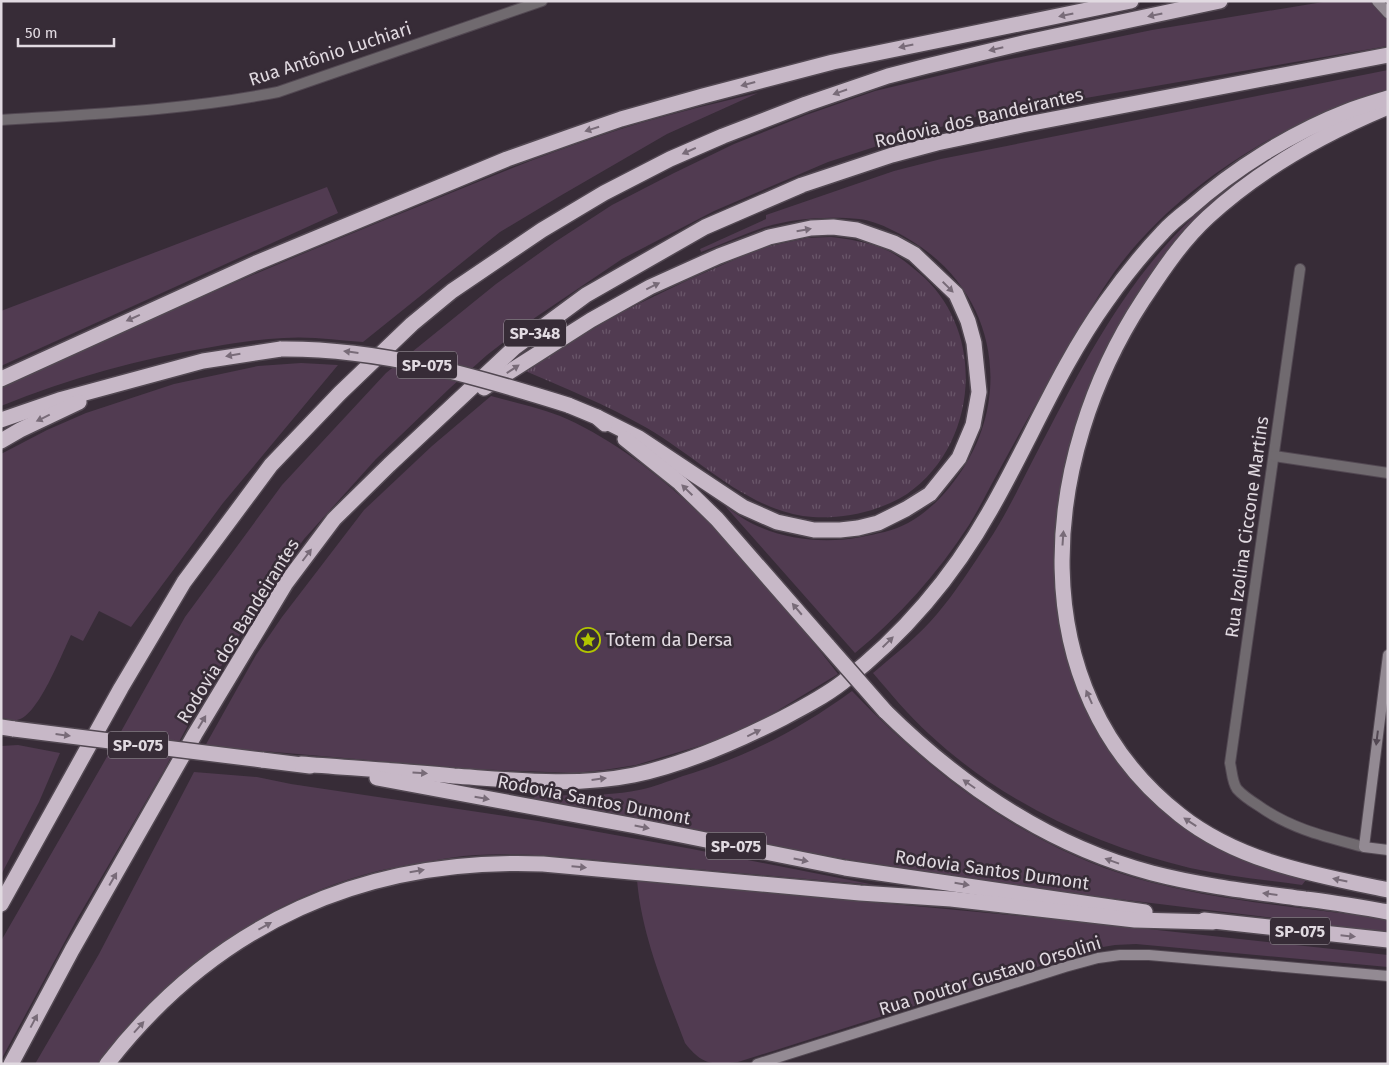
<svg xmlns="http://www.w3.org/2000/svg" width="1389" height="1065" font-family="'Fira Sans',sans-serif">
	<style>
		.grass { fill: #513b51 }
		.park { fill: url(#park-tufts) }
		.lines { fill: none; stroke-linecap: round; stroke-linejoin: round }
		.street-casing { stroke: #524852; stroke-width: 12 }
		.secondary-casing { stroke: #524852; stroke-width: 12 }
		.highway-casing { stroke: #524852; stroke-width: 18 }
		.street { stroke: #706a6f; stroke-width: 10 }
		.secondary { stroke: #938a93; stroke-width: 10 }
		.highway { stroke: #c7b8c7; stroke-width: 15 }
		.highway-bridge-casing { stroke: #524852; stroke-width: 18; stroke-linecap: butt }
		.highway-bridge { stroke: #c7b8c7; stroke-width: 15 }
		.oneway { fill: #786b78 }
		.oneway2 { fill: #534853 }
		.labels { text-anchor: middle; stroke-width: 5; stroke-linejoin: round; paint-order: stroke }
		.shield { fill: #372c37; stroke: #aea6ae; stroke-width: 1 }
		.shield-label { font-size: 16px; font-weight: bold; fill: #e1dae1 }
		.street-label { font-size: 18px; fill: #e1dae1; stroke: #372c37 }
		.poi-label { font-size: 18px; fill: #e1dae1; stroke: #372c37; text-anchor: start }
	</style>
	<defs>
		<pattern id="park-tufts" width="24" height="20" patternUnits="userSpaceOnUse" patternTransform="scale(1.25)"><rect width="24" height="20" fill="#513b51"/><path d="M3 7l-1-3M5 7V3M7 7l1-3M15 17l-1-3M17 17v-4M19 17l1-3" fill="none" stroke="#6a576a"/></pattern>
	</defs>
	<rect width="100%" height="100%" fill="#372c37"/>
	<g class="grass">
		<path d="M1329,1H1388V46L975,117L896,140L828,162L714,211L622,259L536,317L487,355L450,388L376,459L304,539L266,592L230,651L196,710L163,772L77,919L1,1060V941L104,762L185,617L282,485L386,373L496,284L555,242L612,205L674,173L734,144L806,115L875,91L996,62L1152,30Z"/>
		<path d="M1388,70V89C1285,120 1179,184 1115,271C1098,295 1083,321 1069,346C1044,389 1020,432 996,476C987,492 979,509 969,525C938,573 899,617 855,653L725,506C734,512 743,519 753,524C786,540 825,544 861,537C876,534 893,531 908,523C926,513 943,497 955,480C1012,405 1000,302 921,247C905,236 879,221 859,219C829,216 794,218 765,227C744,234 723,244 701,252L700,249L766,219V215L894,171L941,159Z"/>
		<path d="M758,93L667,134L560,196L500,232L363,342C337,340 310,336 284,338C260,339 236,343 212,347C140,359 69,378 1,406V388C128,328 257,272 387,219C457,191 527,160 600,136C652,118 704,106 758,93Z"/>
		<path d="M327,187L338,213L1,366V311Z"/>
		<path d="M1227,194C1192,232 1150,269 1125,315C1044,458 1015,656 1139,785C1152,798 1170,807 1184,818C1200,829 1216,844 1233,853C1257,865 1281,873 1306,880L1302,885C1265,880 1227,876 1190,868C1094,845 1002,802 929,734C909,716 891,694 873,673C895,654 919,636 937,614C955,593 973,565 988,542C1006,515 1020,485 1035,456C1078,374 1121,287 1188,222C1200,211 1211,197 1227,194Z"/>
		<path d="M301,363L338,365L223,503L131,627L99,611L83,641L71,635C62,653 38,717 17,720C12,721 6,718 1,718V454L47,430L86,413L174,384L258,366Z"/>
		<path d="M491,396C516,403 544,409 567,419C676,469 766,581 838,674L757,723L719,740L636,765L604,770L574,773L472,769L205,746L256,655L282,617L364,510L432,446Z"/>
		<path d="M852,691C930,773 1024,845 1135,878C1215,901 1305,908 1388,919V932L1069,893L863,862L811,853L535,799L533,795C568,795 605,797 639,790C655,787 668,781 683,776C748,756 797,731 852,691Z"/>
		<path d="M18,745L60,753L39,802L1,875V746Z"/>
		<path d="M194,772L257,777L291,784L538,821L692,849L875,885C796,878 717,871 638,864C584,859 530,852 476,855C459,856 442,859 426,862C405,865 384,869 363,875C260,904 160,977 97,1064H35L99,954Z"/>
		<path d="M637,880L1084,922L1388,955V967L1136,944L1115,945L1097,948L738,1062C712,1065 702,1065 685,1043C665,990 642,937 637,880Z"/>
	</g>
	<path class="park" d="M831,237C848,239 868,242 884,249C897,254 908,264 919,273C987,330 979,444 907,494C881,511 844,519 813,517C750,513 699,458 647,428C607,405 565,388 523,370L622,312L688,280L761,248L807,238Z"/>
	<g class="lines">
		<defs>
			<g id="street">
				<path d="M1,120C94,114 187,110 278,92L542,1"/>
				<path d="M1300,269L1230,763C1232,771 1232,782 1237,789C1243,796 1251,801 1259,806C1291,829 1327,837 1364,847"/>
				<path d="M1274,456L1388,473"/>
			</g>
			<g id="secondary">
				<path d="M1377,1L1388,13"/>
				<path d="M1388,655L1364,847L1388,850"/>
				<path d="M757,1064L1065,967L1098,958L1120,955H1149L1388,976"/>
			</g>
			<g id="highway">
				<path d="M1388,107C1323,134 1260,169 1208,217C1182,241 1162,271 1143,300C1040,457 1018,688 1180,815C1239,862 1316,875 1388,890"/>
				<path d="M1,379L256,263L507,159L572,136L621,119L703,96L833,62L1131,1"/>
				<path d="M484,388L591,320L650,287L719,256L769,237L811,228L833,227L857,230L894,243L914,254L956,294L968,321L974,343L979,392L973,425L959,458L930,494L906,509L878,523L858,528L840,530H814L777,522L743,507L639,438L597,417"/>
				<path d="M568,405L597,417L605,424"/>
				<path d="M1,420L59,400L203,361L281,349"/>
				<path d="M625,439L680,483L717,519L828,646"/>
				<path d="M1,441L20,430L79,402"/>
				<path d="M885,711C960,785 1049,846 1152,873C1202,886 1254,892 1305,899C1333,902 1360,907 1388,912"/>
				<path d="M1,727L14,729"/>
				<path d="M262,760L310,766"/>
				<path d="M301,764C352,768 403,771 454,776C513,780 575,787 634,775C686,764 736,742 783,718C804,707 825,696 843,682C903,635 954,575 991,509C1030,441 1060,366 1106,302C1123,278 1142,254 1163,232C1171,223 1180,216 1189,209C1234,169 1291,133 1348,111C1361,106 1375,102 1388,98"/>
				<path d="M377,778L636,826L845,868L1145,912"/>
				<path d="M1,904L121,688L184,582L271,465L340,393L412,324L452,291L542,230L604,193L670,159L723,136L806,104L888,76L927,66L1027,42L1220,1"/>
				<path d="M1204,920L1388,940"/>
				<path d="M11,1064L72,950L195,734L286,583L334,519L389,465L514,348L586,295L705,227L802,185L892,155L937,143L1022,125L1388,55"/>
				<path d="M107,1064C217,922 366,857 543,864L860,893L951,899L1135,920L1213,922"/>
			</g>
		</defs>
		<use href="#street" class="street-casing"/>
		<use href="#secondary" class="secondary-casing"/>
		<use href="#highway" class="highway-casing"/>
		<use href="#street" class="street"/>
		<use href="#secondary" class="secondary"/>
		<use href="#highway" class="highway"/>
		<defs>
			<g id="highway-bridge">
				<path d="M281,349C381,348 475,376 568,405"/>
				<path d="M828,646L885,711"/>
				<path d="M14,729L262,760"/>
			</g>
		</defs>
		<use href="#highway-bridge" class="highway-bridge-casing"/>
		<use href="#highway-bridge" class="highway-bridge"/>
	</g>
	<defs><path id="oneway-solid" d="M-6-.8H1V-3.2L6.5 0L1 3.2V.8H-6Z" transform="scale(1.25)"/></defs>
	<g class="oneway">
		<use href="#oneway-solid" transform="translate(1066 15) rotate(168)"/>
		<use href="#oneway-solid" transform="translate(1155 15) rotate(168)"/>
		<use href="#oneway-solid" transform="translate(906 46) rotate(168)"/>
		<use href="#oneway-solid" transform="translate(996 49) rotate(167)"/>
		<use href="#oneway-solid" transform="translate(748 84) rotate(165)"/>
		<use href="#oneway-solid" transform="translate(840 92) rotate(161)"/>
		<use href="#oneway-solid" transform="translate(592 129) rotate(162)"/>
		<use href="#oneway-solid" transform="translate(689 151) rotate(156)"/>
		<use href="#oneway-solid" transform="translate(804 230) rotate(-10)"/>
		<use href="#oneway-solid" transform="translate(653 286) rotate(-26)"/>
		<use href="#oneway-solid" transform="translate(948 287) rotate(45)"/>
		<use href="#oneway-solid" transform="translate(133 318) rotate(156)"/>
		<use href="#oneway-solid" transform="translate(351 352) rotate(-173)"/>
		<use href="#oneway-solid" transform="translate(233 355) rotate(170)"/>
		<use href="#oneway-solid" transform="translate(513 369) rotate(-33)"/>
		<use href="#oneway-solid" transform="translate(43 418) rotate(154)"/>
		<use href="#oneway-solid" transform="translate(687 490) rotate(-136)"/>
		<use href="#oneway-solid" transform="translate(1063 538) rotate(-86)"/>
		<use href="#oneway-solid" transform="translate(307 555) rotate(-53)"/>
		<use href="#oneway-solid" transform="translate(797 609) rotate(-130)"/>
		<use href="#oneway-solid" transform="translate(888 642) rotate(-44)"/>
		<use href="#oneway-solid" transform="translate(1089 697) rotate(-114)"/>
		<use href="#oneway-solid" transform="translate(202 722) rotate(-59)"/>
		<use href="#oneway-solid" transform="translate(754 733) rotate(-26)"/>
		<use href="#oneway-solid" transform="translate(63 735) rotate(7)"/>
		<use href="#oneway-solid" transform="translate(420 773) rotate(4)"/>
		<use href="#oneway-solid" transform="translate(599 779) rotate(-7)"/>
		<use href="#oneway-solid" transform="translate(969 784) rotate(-145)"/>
		<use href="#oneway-solid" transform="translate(482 798) rotate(10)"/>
		<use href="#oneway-solid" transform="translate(1190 822) rotate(-147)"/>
		<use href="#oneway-solid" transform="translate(642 827) rotate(11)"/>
		<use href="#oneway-solid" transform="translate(801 860) rotate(11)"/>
		<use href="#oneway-solid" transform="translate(1112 861) rotate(-160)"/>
		<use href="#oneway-solid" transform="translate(579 867) rotate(5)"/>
		<use href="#oneway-solid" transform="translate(417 871) rotate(-10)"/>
		<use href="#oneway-solid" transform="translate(113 879) rotate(-60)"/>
		<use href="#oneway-solid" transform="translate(1340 880) rotate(-168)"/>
		<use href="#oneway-solid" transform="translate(962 884) rotate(9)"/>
		<use href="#oneway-solid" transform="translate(1270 894) rotate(-173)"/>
		<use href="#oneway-solid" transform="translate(265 926) rotate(-29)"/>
		<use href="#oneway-solid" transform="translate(1348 936) rotate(6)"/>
		<use href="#oneway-solid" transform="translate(34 1021) rotate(-62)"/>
		<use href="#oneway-solid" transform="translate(139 1027) rotate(-48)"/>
	</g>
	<use class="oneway2" href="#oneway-solid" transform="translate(1377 738) rotate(97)"/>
	<defs>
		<symbol id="sight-ring" viewBox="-11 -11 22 22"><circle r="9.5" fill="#372c37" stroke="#b1c500" stroke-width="1.5"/><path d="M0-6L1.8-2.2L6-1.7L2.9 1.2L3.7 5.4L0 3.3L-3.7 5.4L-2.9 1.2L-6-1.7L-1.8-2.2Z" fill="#b1c500"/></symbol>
	</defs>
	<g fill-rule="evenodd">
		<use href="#sight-ring" x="574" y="626" width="28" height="28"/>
	</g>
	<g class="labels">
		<g class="shield">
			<rect x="504" y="319.5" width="62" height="27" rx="4"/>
			<rect x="397" y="351.5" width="60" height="27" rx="4"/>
			<rect x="108" y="731.5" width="60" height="27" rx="4"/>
			<rect x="706" y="832.5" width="60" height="27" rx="4"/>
			<rect x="1270" y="917.5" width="60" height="27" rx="4"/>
		</g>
		<g class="shield-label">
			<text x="535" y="339">SP-348</text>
			<text x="427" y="371">SP-075</text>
			<text x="138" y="751">SP-075</text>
			<text x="736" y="852">SP-075</text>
			<text x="1300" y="937">SP-075</text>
		</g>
		<g class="street-label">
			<text transform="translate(330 54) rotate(-18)" y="6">Rua Antônio Luchiari</text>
			<text transform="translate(979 118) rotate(-13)" y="6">Rodovia dos Bandeirantes</text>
			<text transform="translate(1247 527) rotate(-82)" y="6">Rua Izolina Ciccone Martins</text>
			<text transform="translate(238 631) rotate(-58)" y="6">Rodovia dos Bandeirantes</text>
			<text transform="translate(594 800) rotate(11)" y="6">Rodovia Santos Dumont</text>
			<text transform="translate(992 870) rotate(8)" y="6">Rodovia Santos Dumont</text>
			<text transform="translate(990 976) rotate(-17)" y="6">Rua Doutor Gustavo Orsolini</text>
		</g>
		<g class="poi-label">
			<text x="606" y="646">Totem da Dersa</text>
		</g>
	</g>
	<rect width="1389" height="1065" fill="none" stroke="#e1dae1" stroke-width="5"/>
	<path d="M18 38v8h96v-8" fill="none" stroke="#e1dae1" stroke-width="2.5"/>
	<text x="25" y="38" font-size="15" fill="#e1dae1" stroke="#372c37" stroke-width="4" paint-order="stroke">50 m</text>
</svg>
